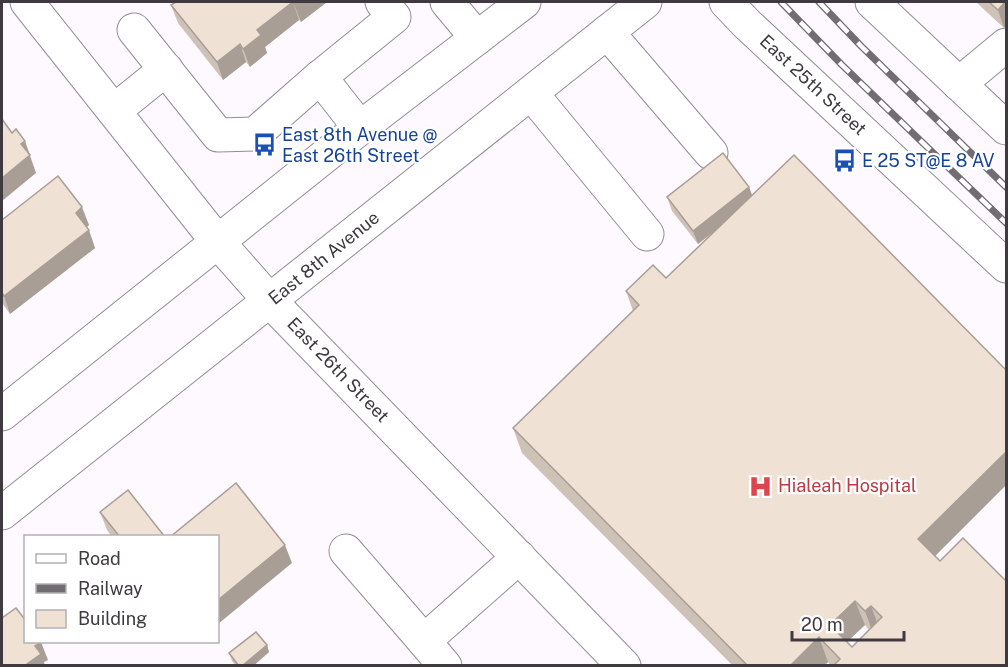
<svg xmlns="http://www.w3.org/2000/svg" width="1008" height="667" font-family="'Public Sans',sans-serif">
	<style>
		.lines { fill: none; stroke-linecap: round; stroke-linejoin: round }
		.minor-casing { stroke: #958b99; stroke-width: 35 }
		.major-casing { stroke: #958b99; stroke-width: 35 }
		.minor { stroke: #fff; stroke-width: 33 }
		.major { stroke: #fff; stroke-width: 33 }
		.rail-casing { stroke: #716d73; stroke-width: 7 }
		.rail { stroke: #fff; stroke-width: 4.5; stroke-dasharray: 14; stroke-linecap: butt }
		.wall { fill: #cec2b7; fill-rule: evenodd }
		.shaded-wall { fill: #a89e95 }
		.building { fill: #f0e1d5; stroke: #a89e95; stroke-width: 1.5; fill-rule: evenodd }
		.labels { text-anchor: middle; stroke-width: 4.5; stroke-linejoin: round; paint-order: stroke }
		.street-label { font-size: 18px; fill: #3e3a40; stroke: #fff }
		.transit-label { font-size: 18px; fill: #164399; stroke: #fff; text-anchor: start }
		.health-label { font-size: 18px; fill: #be3a42; stroke: #fff; text-anchor: start }
	</style>
	<rect width="100%" height="100%" fill="#fdf9ff"/>
	<g class="lines">
		<defs>
			<g id="minor">
				<path d="M27,2L217,241L270,301L624,666"/>
				<path d="M447,2L477,38"/>
				<path d="M134,30L218,135L255,134L320,77L394,17L382,2"/>
				<path d="M607,32L711,153"/>
				<path d="M320,77L360,128"/>
				<path d="M959,84L1006,45"/>
				<path d="M531,93L647,234"/>
				<path d="M114,111L166,69"/>
				<path d="M346,551L424,641L519,557"/>
				<path d="M424,641L445,666"/>
			</g>
			<g id="major">
				<path d="M726,2L747,24L1006,266"/>
				<path d="M872,2L1006,128"/>
				<path d="M2,414L360,128L524,2"/>
				<path d="M2,513L645,2"/>
			</g>
		</defs>
		<use href="#minor" class="minor-casing"/>
		<use href="#major" class="major-casing"/>
		<use href="#minor" class="minor"/>
		<use href="#major" class="major"/>
		<defs>
			<g id="rail">
				<path d="M781,2L842,65L1006,223"/>
				<path d="M819,2L861,46L1006,187"/>
			</g>
		</defs>
		<use href="#rail" class="rail-casing"/>
		<use href="#rail" class="rail"/>
	</g>
	<g class="wall">
		<path d="M176,2H327L301,22L299,20L265,47L267,53L250,67L246,62L223,80L178,23L171,5Z"/>
		<path d="M976,2H1006L1004,28Z"/>
		<path d="M749,187L752,196L1006,370V485L935,556L1006,666H831L828,662L824,666H733L522,453L513,428L633,311L626,291L666,278L720,227L698,244L672,211L667,197ZM865,625L869,630L852,647L847,642Z"/>
		<path d="M2,220L89,225L87,227L95,248L10,314L2,303Z"/>
		<path d="M100,512L165,537H112L107,530Z"/>
		<path d="M267,645L269,652L253,666H236L232,661L229,653Z"/>
	</g>
	<g class="shaded-wall">
		<path d="M293,2L299,20L265,47L267,53L250,67L243,49L257,30Z"/>
		<path d="M297,2H327L301,22L294,4Z"/>
		<path d="M1005,2H1006V25L1004,28L998,10Z"/>
		<path d="M240,44L246,62L223,80L217,62Z"/>
		<path d="M25,141L36,173L2,201V178L21,144Z"/>
		<path d="M749,187L754,200L698,244L693,231Z"/>
		<path d="M82,207L89,225L82,231L76,213Z"/>
		<path d="M89,230L95,248L10,314L4,296Z"/>
		<path d="M1006,452V485L927,564L918,539Z"/>
		<path d="M285,545L292,563L218,624V600Z"/>
		<path d="M855,601L865,625L839,649L830,625Z"/>
		<path d="M871,606L880,630L874,636L865,611Z"/>
		<path d="M819,637L828,662L824,666H790Z"/>
		<path d="M41,642L48,660L44,662L45,666H28L27,664L35,646Z"/>
		<path d="M267,645L269,652L253,666H242Z"/>
	</g>
	<g class="building">
		<path d="M176,2H297L294,4L293,2L257,30L261,35L243,49L240,44L217,62L171,5Z"/>
		<path d="M989,2H1005L998,10Z"/>
		<path d="M2,119L12,133L16,129L25,141L21,144L30,155L2,178Z"/>
		<path d="M723,153L749,187L693,231L667,197Z"/>
		<path d="M794,155L1006,370V452L918,539L940,561L963,538L1006,581V666H833L840,659L819,637L790,666H748L513,428L639,305L626,291L653,265L666,278ZM855,601L865,611L871,606L882,617L852,647L830,625Z"/>
		<path d="M58,176L82,207L76,213L89,230L4,296L2,293V220Z"/>
		<path d="M236,483L285,545L218,600V537H170Z"/>
		<path d="M128,490L165,537H120L100,512Z"/>
		<path d="M16,608L26,621V642H41L35,646L41,654L27,664L28,666H2V618Z"/>
		<path d="M256,632L267,645L242,666H239L229,653Z"/>
	</g>
	<defs>
		<symbol id="bus-bare" viewBox="-9 -9 18 18"><path d="M-5-6H5V4H4V6H2V4H-2V6H-4V4H-5ZM-3.5-4V0h7V-4ZM-3.5 1.2v1.5H-2V1.2ZM2 1.2v1.5H3.5V1.2Z" fill="#1a4fb4" stroke="#fff" stroke-width="2.5" paint-order="stroke"/></symbol>
		<symbol id="hospital-bare" viewBox="-9 -9 18 18"><path d="M-5-5h3v3.5h4V-5h3V5h-3V1.5h-4V5h-3Z" fill="#e0444e" stroke="#fff" stroke-width="2.5" paint-order="stroke"/></symbol>
	</defs>
	<g fill-rule="evenodd">
		<use href="#bus-bare" x="248" y="128" width="33" height="33"/>
		<use href="#bus-bare" x="828" y="144" width="33" height="33"/>
		<use href="#hospital-bare" x="744" y="470" width="33" height="33"/>
	</g>
	<g class="labels">
		<g class="street-label">
			<text transform="translate(813 85) rotate(43)" y="6">East 25th Street</text>
			<text transform="translate(324 258) rotate(-39)" y="6">East 8th Avenue</text>
			<text transform="translate(338 370) rotate(46)" y="6">East 26th Street</text>
		</g>
		<g class="transit-label">
			<text x="282" y="141">East 8th Avenue @<tspan x="282" dy="21">East 26th Street</tspan></text>
			<text x="862" y="167">E 25 ST@E 8 AV</text>
		</g>
		<g class="health-label">
			<text x="778" y="492">Hialeah Hospital</text>
		</g>
	</g>
	<rect width="1008" height="667" fill="none" stroke="#3e3a40" stroke-width="6"/>
	<rect x="24" y="535" width="195" height="108" fill="#ffffff" stroke="#b2b0b3" stroke-width="1.5"/>
	<rect x="36" y="554" width="30" height="9" fill="#ffffff" stroke="#b2b0b3" stroke-width="1.5"/>
	<text x="78" y="565" font-size="18" fill="#3e3a40">Road</text>
	<rect x="36" y="584" width="30" height="9" fill="#716d73" stroke="#b2b0b3" stroke-width="1.5"/>
	<text x="78" y="595" font-size="18" fill="#3e3a40">Railway</text>
	<rect x="36" y="610" width="30" height="18" fill="#f0e1d5" stroke="#b2b0b3" stroke-width="1.5"/>
	<text x="78" y="625" font-size="18" fill="#3e3a40">Building</text>
	<path d="M792 631v9h112v-9" fill="none" stroke="#3e3a40" stroke-width="3"/>
	<text x="801" y="631" font-size="18" fill="#3e3a40" stroke="#ffffff" stroke-width="4.5" paint-order="stroke">20 m</text>
</svg>
